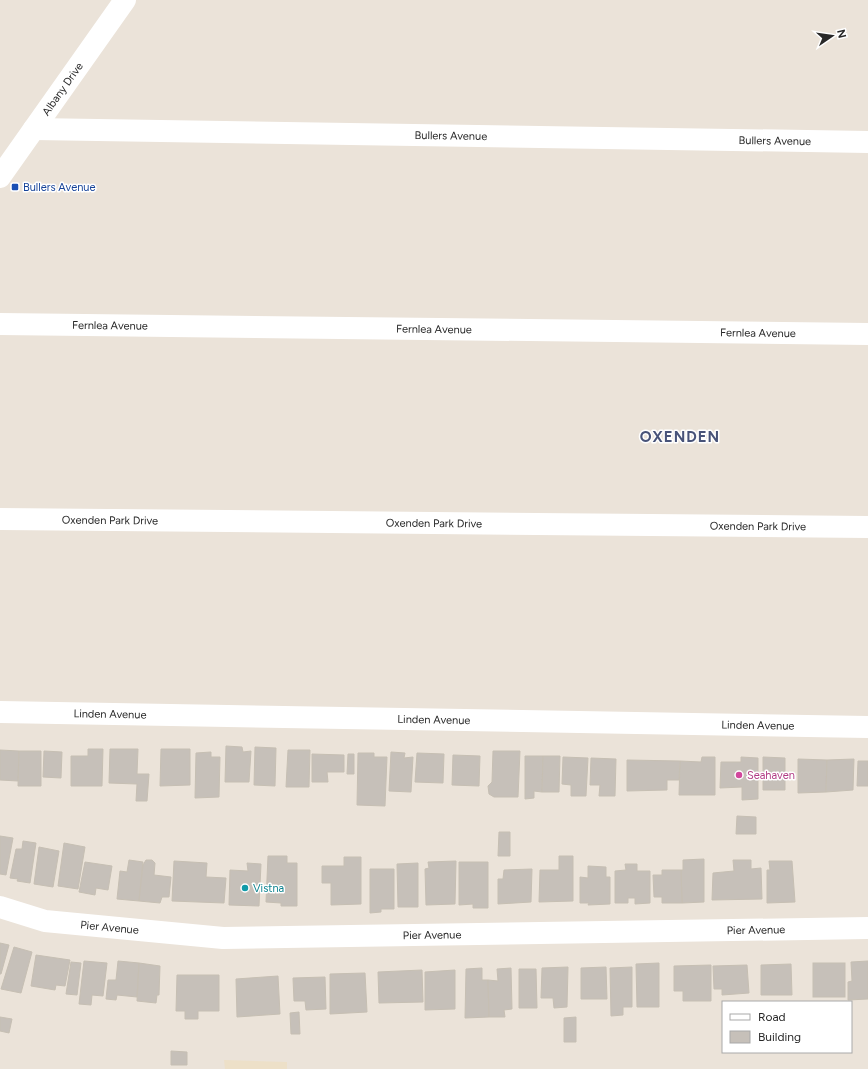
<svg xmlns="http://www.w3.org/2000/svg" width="868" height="1069" font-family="Figtree,sans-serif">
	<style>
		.education { fill: #ede0c8 }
		.building { fill: #c6c0b9; stroke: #c6bfb3 }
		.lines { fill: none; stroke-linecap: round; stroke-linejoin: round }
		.minor { stroke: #fff; stroke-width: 22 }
		.transit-dot { fill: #1a4fb4; stroke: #fff; stroke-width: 1.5 }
		.hotel-dot { fill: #d1479c; stroke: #fff; stroke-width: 1.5 }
		.culture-dot { fill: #0f9aa8; stroke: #fff; stroke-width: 1.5 }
		.labels { text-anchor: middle; stroke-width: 3; stroke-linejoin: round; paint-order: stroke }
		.street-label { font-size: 11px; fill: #282828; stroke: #fff }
		.transit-label { font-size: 11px; fill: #164399; stroke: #fff; text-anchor: start }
		.hotel-label { font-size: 11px; fill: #b23c85; stroke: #fff; text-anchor: start }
		.culture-label { font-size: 11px; fill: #0d838f; stroke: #fff; text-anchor: start }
		.district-label { font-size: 15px; font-weight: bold; letter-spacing: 1px; fill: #485379; stroke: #fff }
	</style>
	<rect width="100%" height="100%" fill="#ebe3d9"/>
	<path class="education" d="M224,1060L287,1062V1069H225Z"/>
	<g class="building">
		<path d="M226,746L242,747L243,752L251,751L249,782H225Z"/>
		<path d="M255,747L276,748L275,786L254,785Z"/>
		<path d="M88,749H103L102,786H71V756H88Z"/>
		<path d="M110,749H138L137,774H149L147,801H136L137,784L109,783Z"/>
		<path d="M161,749H190V785L160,786Z"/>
		<path d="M0,750L19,751L18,781L0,780Z"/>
		<path d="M288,750H310L309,787H286Z"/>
		<path d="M19,751H41V786H18Z"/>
		<path d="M44,751L62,752L61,778L43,777Z"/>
		<path d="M493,751H520L518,797H494L489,794L488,786L492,782Z"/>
		<path d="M211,752V757H220L219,797L195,798L196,753Z"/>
		<path d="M391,752L405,753L404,758L413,757L411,792L389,791Z"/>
		<path d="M358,753H374V757H387L385,806L357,805Z"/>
		<path d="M417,753L444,754L443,783L415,782Z"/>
		<path d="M312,754L344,755V772H327L328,782H312Z"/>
		<path d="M348,754H354V774H347Z"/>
		<path d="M453,755L480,756L479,786L452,785Z"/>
		<path d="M525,756H543L542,792L534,791V798L525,799Z"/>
		<path d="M543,756H560L559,792H542Z"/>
		<path d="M563,757L588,758L586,796H571V785L562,784Z"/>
		<path d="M702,757H715V795H679L680,761L701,762Z"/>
		<path d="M741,757L758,758V799L742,800V787L720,788L721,762H741Z"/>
		<path d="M763,757L785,758V790H763Z"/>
		<path d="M591,758L616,759L615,796H599L600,785H590Z"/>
		<path d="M798,759L827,760L826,792L798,793Z"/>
		<path d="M854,759L853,790L826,792L827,760Z"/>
		<path d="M627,760L680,761L679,780H667V790L627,791Z"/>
		<path d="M858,761H868V786H857Z"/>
		<path d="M737,816L756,817V834H736Z"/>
		<path d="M499,832H510V856H498Z"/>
		<path d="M0,836L13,838L6,875L0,874Z"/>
		<path d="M23,841L36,843L30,883L17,881L18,879L10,878L16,849H22Z"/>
		<path d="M64,843L85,847L78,889L58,886Z"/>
		<path d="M39,847L59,851L53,887L34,884Z"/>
		<path d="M268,856H287V863H297V906H281V903L266,902Z"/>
		<path d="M559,856H573V901L539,902L540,870H559Z"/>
		<path d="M344,857H361V904L331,905V883H322V866H344Z"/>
		<path d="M704,859V902L682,903L681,870H683V860Z"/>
		<path d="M129,860L143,862L139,901L117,899L120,871L127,872Z"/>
		<path d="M146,860H152L155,863L154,875L171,877L169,897H162L160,903L139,901L143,865Z"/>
		<path d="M733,860H751V869L761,868L762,899L712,900L713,873L734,871Z"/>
		<path d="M174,861L207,863L206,877L226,878L224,903L172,901Z"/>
		<path d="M456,861L455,904L426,905L425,869L429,868L428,862Z"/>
		<path d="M769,861H792L795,902L767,903V870H770Z"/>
		<path d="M85,862L112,866L108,890L96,888L95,895L79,892Z"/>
		<path d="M459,862H488V908H473V904L459,905Z"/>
		<path d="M247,863L261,864L259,906L229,905L230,870L248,871Z"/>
		<path d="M418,863V907H398L397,864Z"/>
		<path d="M625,864H637V871H650V903L635,904V898H628V903H615V871L626,870Z"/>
		<path d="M588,866L606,867V877H610V904L588,905L589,903H580V877L588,878Z"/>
		<path d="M370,869H394V909H381V912L370,913Z"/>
		<path d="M532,869L531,902L498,904V879H503L504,870Z"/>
		<path d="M662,870H681L682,903H662V897H654L653,875H662Z"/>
		<path d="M0,943L9,945L1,974H0Z"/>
		<path d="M14,947L32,952L21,993L1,989Z"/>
		<path d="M36,955L70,960L65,986L56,985L55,990L31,986Z"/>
		<path d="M84,961L107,963L103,996L92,995L91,1005L79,1004Z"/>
		<path d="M118,961L139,963L137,997L117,995L116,1000L106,999L108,980H116Z"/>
		<path d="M868,961V999L848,1000V982L852,981L851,962Z"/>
		<path d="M71,962L81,963L77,995L66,994Z"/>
		<path d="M139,963L160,966L159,995H157L156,1003L137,1001Z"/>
		<path d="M659,963V1007H637L636,964Z"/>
		<rect x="813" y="963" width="32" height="34"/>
		<path d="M791,964L792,995H761V965Z"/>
		<path d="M711,965V1001H683V991H674V966Z"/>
		<path d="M747,965L749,993L722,995V989H714L713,966Z"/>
		<path d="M568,967L567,1007L554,1008L553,998H541L542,968Z"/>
		<path d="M606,967L607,999H581V968Z"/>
		<path d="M632,967V1007H623V1015L611,1016L610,968Z"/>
		<path d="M482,968V980H488L489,1017L465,1018L466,969Z"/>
		<path d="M511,968L512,1009L504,1010L505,1017H489L488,980L498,981L497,969Z"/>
		<path d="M519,969H536L537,1008H519Z"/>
		<path d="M422,970L423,1002L379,1003L378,972Z"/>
		<path d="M455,970V1009L425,1010V972Z"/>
		<path d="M365,973L367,1012L330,1014V974Z"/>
		<path d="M177,975H219V1011H198V1019H185V1011H176Z"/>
		<path d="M278,976L280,1014L237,1017L236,979Z"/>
		<path d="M325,977L326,1009L306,1010L305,1001H294L293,978Z"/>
		<path d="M299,1012L300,1034H291L290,1013Z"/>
		<path d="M0,1017L12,1019L9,1033L0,1031Z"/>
		<path d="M576,1017V1042H564V1018Z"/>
		<path d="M171,1051L187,1052V1065H171Z"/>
	</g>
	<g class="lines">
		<g class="minor">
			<path id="s1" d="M34,129L868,142"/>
			<path id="s2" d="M0,177L125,0"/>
			<path id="s3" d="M0,324L868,334"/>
			<path id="s4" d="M0,519L868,527"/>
			<path id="s5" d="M0,712L868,727"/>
			<path id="s6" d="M0,907L45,921L223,938L868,928"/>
		</g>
	</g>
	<rect class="transit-dot" x="11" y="183" width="8" height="8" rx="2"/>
	<circle class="hotel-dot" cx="739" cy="775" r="4"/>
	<circle class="culture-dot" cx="245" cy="888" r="4"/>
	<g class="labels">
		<g class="street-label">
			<text dy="4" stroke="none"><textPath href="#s2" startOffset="108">Albany Drive</textPath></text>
			<text dy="4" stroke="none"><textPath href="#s1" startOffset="417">Bullers Avenue</textPath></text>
			<text dy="4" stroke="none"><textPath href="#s1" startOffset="741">Bullers Avenue</textPath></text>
			<text dy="4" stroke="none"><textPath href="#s3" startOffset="110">Fernlea Avenue</textPath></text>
			<text dy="4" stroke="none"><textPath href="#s3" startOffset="434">Fernlea Avenue</textPath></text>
			<text dy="4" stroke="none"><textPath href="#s3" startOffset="758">Fernlea Avenue</textPath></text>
			<text dy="4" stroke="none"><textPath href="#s4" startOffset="110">Oxenden Park Drive</textPath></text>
			<text dy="4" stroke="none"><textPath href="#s4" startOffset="434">Oxenden Park Drive</textPath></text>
			<text dy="4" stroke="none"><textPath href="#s4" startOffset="758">Oxenden Park Drive</textPath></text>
			<text dy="4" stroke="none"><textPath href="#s5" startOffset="110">Linden Avenue</textPath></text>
			<text dy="4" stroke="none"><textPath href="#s5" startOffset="434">Linden Avenue</textPath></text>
			<text dy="4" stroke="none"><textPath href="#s5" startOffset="758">Linden Avenue</textPath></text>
			<text dy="4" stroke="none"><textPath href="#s6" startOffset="112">Pier Avenue</textPath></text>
			<text dy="4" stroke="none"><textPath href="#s6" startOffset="759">Pier Avenue</textPath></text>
			<text dy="4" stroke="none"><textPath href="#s6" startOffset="435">Pier Avenue</textPath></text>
		</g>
		<g class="transit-label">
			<text x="23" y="191">Bullers Avenue</text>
		</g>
		<g class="hotel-label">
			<text x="747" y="779">Seahaven</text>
		</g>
		<g class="culture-label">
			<text x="253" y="892">Vistna</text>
		</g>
		<g class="district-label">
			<text x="680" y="442">OXENDEN</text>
		</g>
	</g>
	<rect x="722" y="1001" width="130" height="52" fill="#ffffff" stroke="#a9a9a9"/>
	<rect x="730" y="1014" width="20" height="6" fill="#ffffff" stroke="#a9a9a9"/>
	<text x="758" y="1021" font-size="12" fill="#282828">Road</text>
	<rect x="730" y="1031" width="20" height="12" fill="#c6c0b9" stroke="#a9a9a9"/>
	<text x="758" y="1041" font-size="12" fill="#282828">Building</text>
	<g transform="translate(832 36) rotate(77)" stroke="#ffffff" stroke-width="3" paint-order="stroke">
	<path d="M0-3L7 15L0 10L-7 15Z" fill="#282828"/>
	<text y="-6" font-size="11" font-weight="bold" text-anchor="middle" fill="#282828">N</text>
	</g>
</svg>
